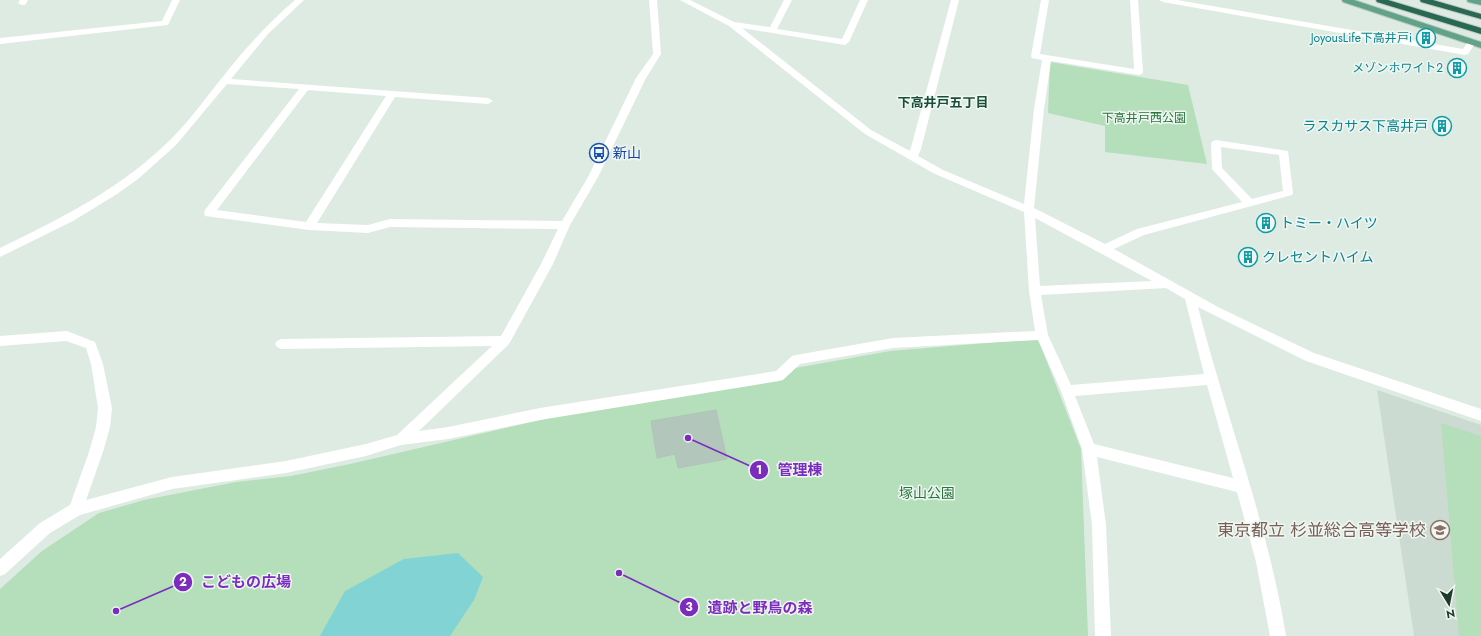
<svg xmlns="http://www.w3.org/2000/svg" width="1481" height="636" font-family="Jost,'Noto Sans JP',sans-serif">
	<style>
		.built { fill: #ccdbd2 }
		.green { fill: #b5debb }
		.water { fill: #82d3d4 }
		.building { fill: #b3c6bc; stroke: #b0c5b9 }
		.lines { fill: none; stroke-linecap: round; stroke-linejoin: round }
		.major-casing { stroke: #c0c8c5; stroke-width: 2 }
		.highway-casing { stroke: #c0c8c5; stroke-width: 2 }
		.minor { fill: #fff; fill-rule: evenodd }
		.major { fill: #60a389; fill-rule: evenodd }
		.highway { fill: #296953; fill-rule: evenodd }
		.labels { text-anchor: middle; stroke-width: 3; stroke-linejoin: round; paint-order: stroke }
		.far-culture-label { font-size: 12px; fill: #0d838f; stroke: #eff7f2; text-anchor: end }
		.far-park-label { font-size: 12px; fill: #27753a; stroke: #eff7f2 }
		.far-neighbourhood-label { font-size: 13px; font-weight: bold; fill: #1a4e3a; stroke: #eff7f2 }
		.culture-label { font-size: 14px; fill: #0d838f; stroke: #eff7f2; text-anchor: start }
		.transit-label { font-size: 14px; fill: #164399; stroke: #eff7f2; text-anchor: start }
		.park-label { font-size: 14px; fill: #27753a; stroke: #eff7f2 }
		.near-education-label { font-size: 17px; fill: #785e54; stroke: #eff7f2; text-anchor: end }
		.leader { fill: none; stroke: #7b2cbf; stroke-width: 1.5 }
		.callout-dot { fill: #7b2cbf; stroke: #eff7f2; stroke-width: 1.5 }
		.mark-label { font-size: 12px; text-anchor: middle; font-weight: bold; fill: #fff }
		.callout-label { font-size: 15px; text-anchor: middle; font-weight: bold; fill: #7b2cbf; stroke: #eff7f2; stroke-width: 3; stroke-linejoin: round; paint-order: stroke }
	</style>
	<rect width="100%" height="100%" fill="#deebe3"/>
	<path class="built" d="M1377,390L1481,425V636H1414Z"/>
	<g class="green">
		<path d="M1050,62L1188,85L1207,164L1105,152V126L1048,113Z"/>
		<path d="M1038,339L1081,449L1088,636H0V589L42,551L99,513L144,500L236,482L291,476L350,464L662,392L890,351Z"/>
		<path d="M1441,423L1481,436V636H1459Z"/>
	</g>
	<path class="water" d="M458,553L483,577L474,600L450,636H320L345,591L404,559Z"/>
	<path class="building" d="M716,410L727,459L678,468L675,454L657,458L651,421Z"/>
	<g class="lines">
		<defs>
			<g id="major">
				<path d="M1342,0H1354L1481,42V48L1343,2Z"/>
				<path d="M1467,0H1481V5L1468,2Z"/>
			</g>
			<g id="highway">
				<path d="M1376,0H1388L1481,28V34L1377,2Z"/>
				<path d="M1420,0H1433L1481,14V19L1421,2Z"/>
			</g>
		</defs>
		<use href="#major" class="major-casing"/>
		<use href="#highway" class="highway-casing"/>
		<g class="minor">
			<path d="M20,0H28L25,5H22L18,3Z"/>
			<path d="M172,0H180L168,25L0,44V38L162,21Z"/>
			<path d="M295,0H304L268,34L231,79L488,98L493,101L488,104L395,97L317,223L368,225L390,219L562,221L588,177L636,78L653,54L649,0H657L661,54L646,78L598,177L570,225L553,264L509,344L419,431L448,427L540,408L776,371L792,356L796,355L893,338L1035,331L1029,291L1024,212L935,174L865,134L729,26L680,0H690L734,22L770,27L784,0H792L777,29L842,39L860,0H868L849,42L845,45L742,28L871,130L910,151L951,0H959L921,149L918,156L943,170L1024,204L1034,109L1042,60L1032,58L1031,56L1041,0H1049L1040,54L1134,69L1130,0H1138L1143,72L1142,74L1139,75L1051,61L1044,109L1034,208L1105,244L1137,229L1242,202L1212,169L1211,143L1213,141L1216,140L1288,151L1293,193L1292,195L1144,235L1114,249L1218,307L1314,353L1481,409V421L1306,361L1198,307C1226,417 1268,524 1286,636H1270L1256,562L1237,492L1097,457L1106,525L1111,636H1095L1092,525L1082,449L1061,391L1038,340L893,348L800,364L783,380L779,381L540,420L448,439L401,445L366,456L286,473L172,489L80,515L50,533L5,574L0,576V559L40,523L70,505L89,452L96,427L98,408L91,364L86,348L66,341L0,346V336L67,331L95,342L103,364L112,408L110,427L103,452L86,500L172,477L286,461L366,444L397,435L492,346L281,349L277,347L275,344L277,341L281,339L501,336L541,264L558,229L390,227L368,233L309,230L205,216L204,213L205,210L299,89L227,84L176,145L138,179L117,194L73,221L0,257V248C60,219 120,189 168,142C188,123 204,100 221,79C243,51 267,24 295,0ZM308,90L386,96L306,222L217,210ZM1221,147L1279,155L1283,191L1252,199L1222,168ZM1035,218L1152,281L1040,286ZM1166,288L1185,299L1204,374L1071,385L1048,335L1041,295ZM1207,385L1233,478L1094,444L1075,396Z"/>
			<path d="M1159,0H1177L1463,49L1469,40L1472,39L1476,42L1468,54L1465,55L1163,2Z"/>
		</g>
		<use href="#major" class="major"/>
		<use href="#highway" class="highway"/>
	</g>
	<defs>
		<symbol id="building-ring" viewBox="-11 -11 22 22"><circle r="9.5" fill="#eff7f2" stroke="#0f9aa8" stroke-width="1.5"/><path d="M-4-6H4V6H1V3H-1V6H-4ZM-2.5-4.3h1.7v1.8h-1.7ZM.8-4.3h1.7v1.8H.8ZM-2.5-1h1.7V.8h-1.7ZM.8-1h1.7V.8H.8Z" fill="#0f9aa8"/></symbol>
		<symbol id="bus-ring" viewBox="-11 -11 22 22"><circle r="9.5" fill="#eff7f2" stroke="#1a4fb4" stroke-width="1.5"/><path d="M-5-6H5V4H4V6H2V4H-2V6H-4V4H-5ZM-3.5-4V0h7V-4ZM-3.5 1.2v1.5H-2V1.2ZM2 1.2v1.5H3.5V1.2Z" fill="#1a4fb4"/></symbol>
		<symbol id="school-ring" viewBox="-11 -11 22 22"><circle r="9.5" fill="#eff7f2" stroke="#8d6e63" stroke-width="1.5"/><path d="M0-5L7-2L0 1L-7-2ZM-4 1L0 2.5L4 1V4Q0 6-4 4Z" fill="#8d6e63"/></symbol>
	</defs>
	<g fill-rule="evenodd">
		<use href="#building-ring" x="1415" y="27" width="22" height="22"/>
		<use href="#building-ring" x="1446" y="57" width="22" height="22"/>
		<use href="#building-ring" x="1431" y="115" width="22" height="22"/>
		<use href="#bus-ring" x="588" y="142" width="22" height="22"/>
		<use href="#building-ring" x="1255" y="212" width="22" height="22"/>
		<use href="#building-ring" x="1237" y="246" width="22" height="22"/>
		<use href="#school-ring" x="1429" y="519" width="22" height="22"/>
	</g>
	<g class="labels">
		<g class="far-culture-label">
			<text x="1412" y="42">JoyousLife下高井戸i</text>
			<text x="1443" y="72">メゾンホワイト2</text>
		</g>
		<g class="far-park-label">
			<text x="1144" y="122">下高井戸西公園</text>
		</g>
		<g class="far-neighbourhood-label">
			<text x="943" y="107">下高井戸五丁目</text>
		</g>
		<g class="culture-label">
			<text x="1428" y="131" text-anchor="end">ラスカサス下高井戸</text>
			<text x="1280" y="228">トミー・ハイツ</text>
			<text x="1262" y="262">クレセントハイム</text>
		</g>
		<g class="transit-label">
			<text x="613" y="158">新山</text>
		</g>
		<g class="park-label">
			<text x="927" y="498">塚山公園</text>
		</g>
		<g class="near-education-label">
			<text x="1426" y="536">東京都立 杉並総合高等学校</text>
		</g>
	</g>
	<path class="leader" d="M688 438L759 470M116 611L183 582M619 573L689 607"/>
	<g class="callout-dot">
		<circle cx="688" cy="438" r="4"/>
		<circle cx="116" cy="611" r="4"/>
		<circle cx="619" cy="573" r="4"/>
		<circle cx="759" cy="470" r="10"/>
		<circle cx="183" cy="582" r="10"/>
		<circle cx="689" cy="607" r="10"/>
	</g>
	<g class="mark-label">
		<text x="759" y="474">1</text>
		<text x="183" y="586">2</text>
		<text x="689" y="611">3</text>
	</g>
	<g class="callout-label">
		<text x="800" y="475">管理棟</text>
		<text x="246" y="587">こどもの広場</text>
		<text x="760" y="613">遺跡と野鳥の森</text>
	</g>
	<g transform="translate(1449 604) rotate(170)" stroke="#eff7f2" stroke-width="3" paint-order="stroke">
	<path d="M0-3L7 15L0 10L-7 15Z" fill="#1f3b30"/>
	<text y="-6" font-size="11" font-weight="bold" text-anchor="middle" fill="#1f3b30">N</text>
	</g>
</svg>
